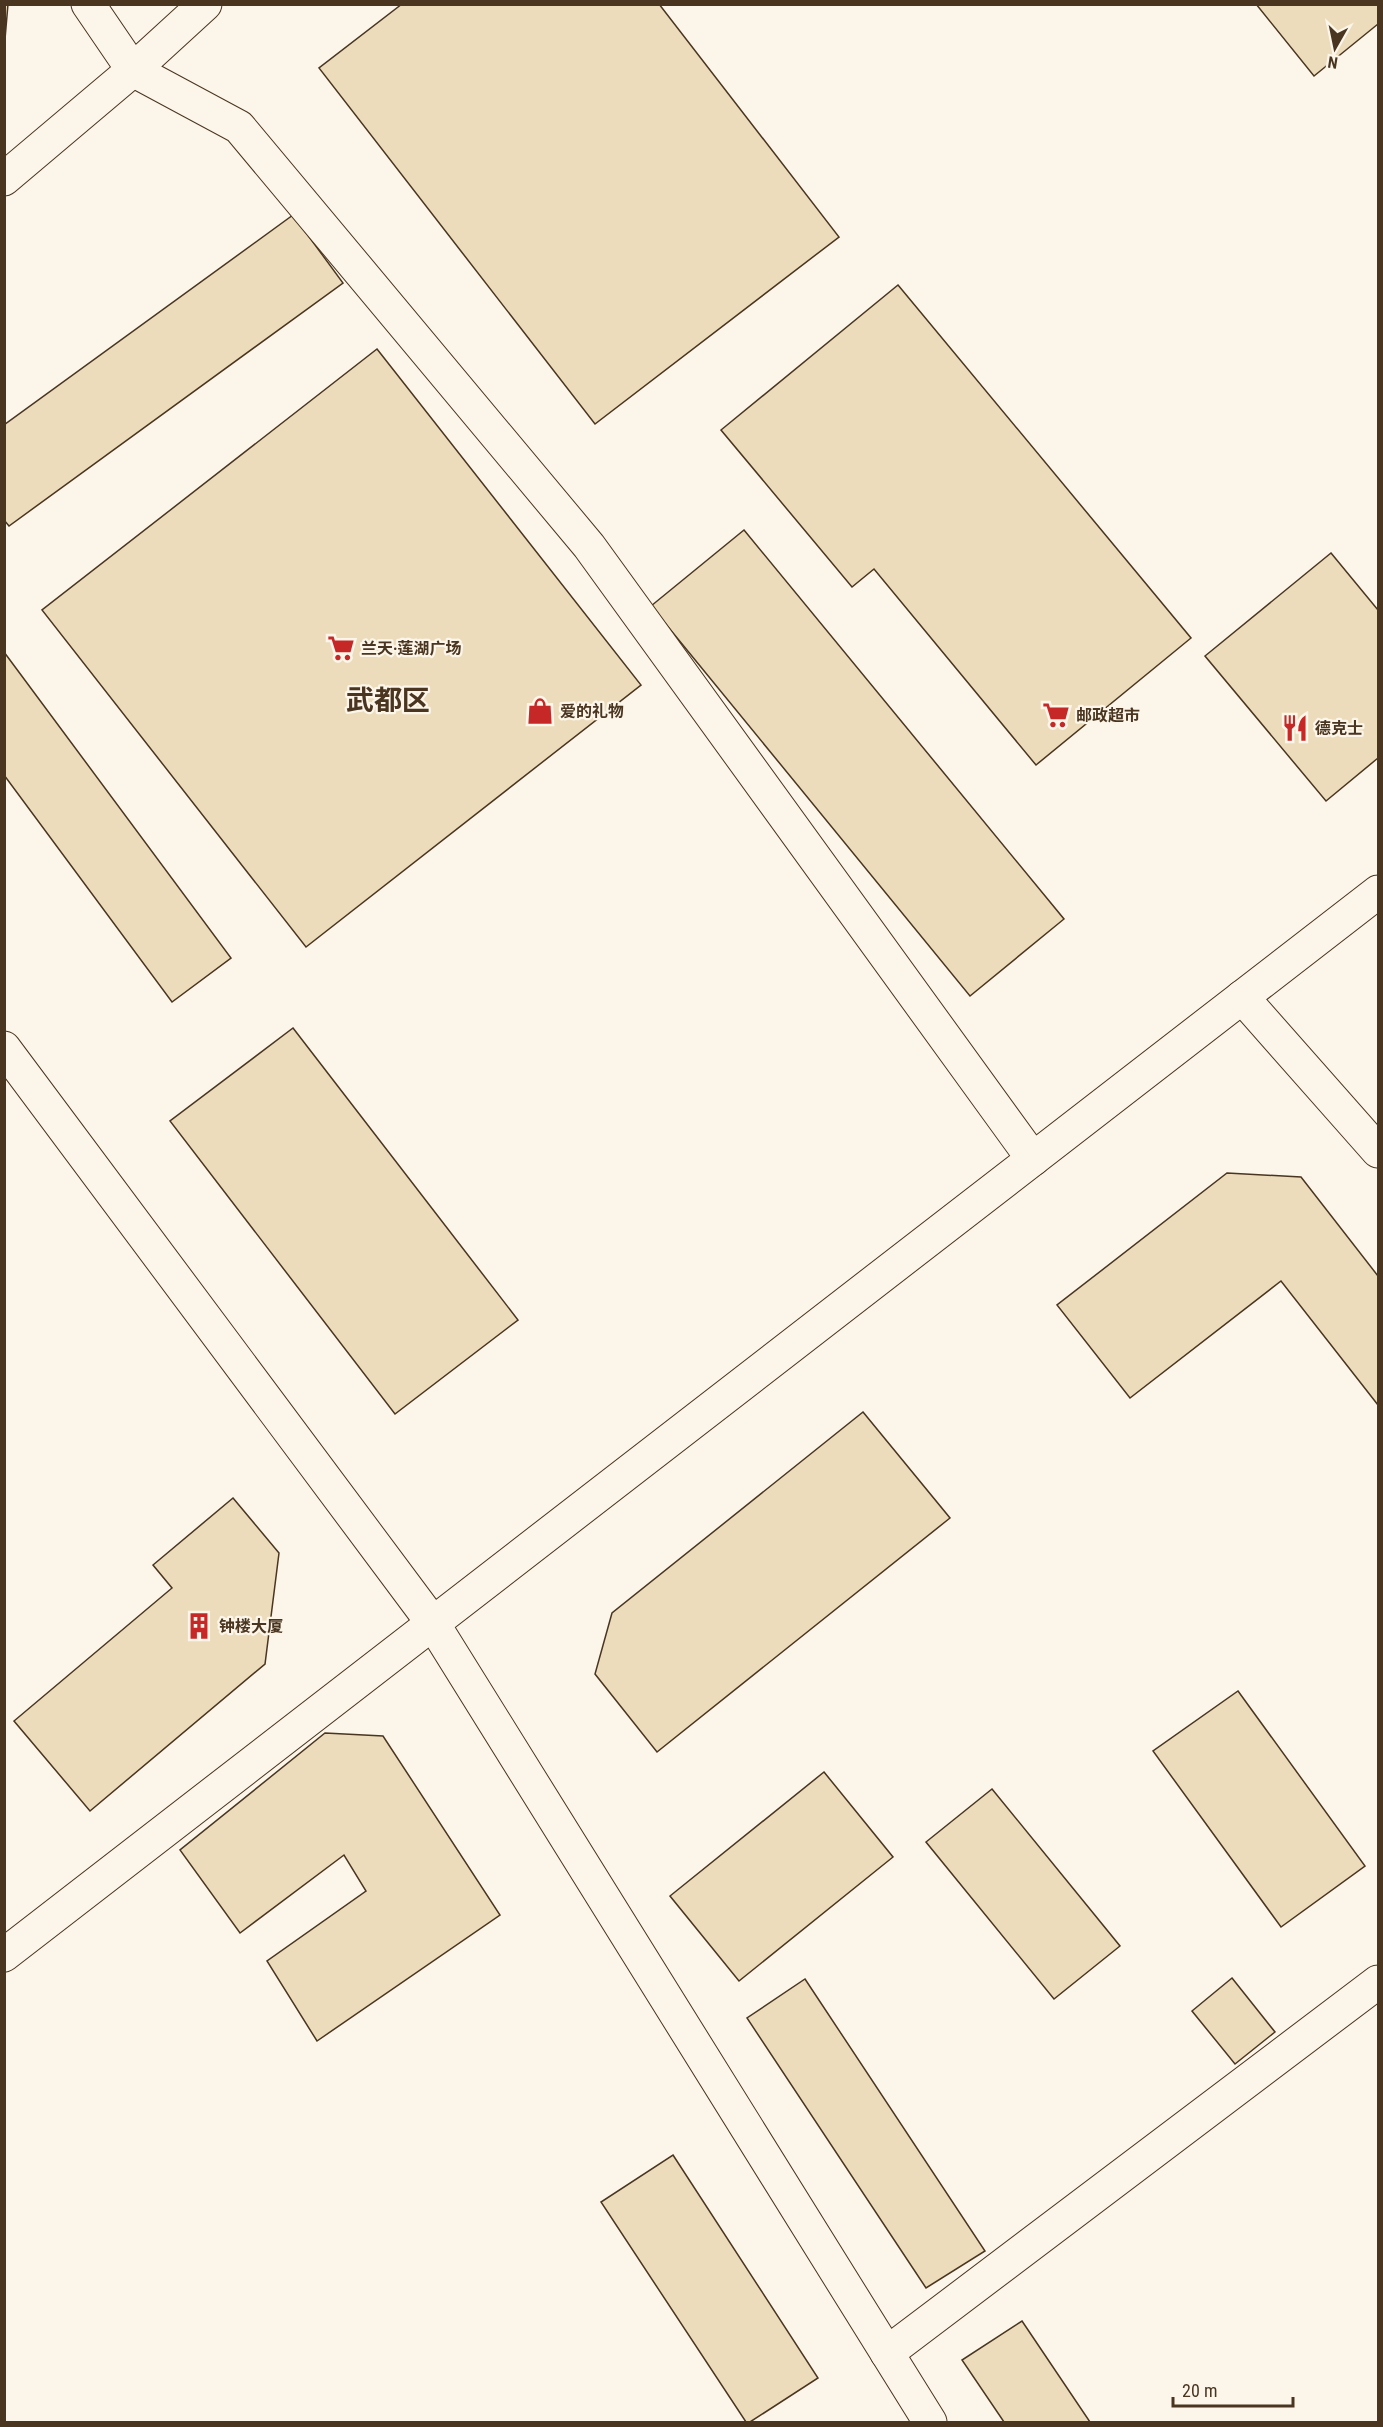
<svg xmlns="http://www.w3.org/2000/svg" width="1383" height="2427" font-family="'Roboto Condensed','Noto Sans SC',sans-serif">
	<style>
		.building { fill: #ecdcbc; stroke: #4a3520; stroke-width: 1.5 }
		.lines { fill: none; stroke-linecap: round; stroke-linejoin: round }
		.minor-casing { stroke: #4a3520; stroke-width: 35 }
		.minor { stroke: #fbf6e9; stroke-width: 33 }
		.labels { text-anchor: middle; stroke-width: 4.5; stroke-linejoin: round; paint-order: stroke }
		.poi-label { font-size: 16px; font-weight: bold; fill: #4a3520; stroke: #fbf6e9; text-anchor: start }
		.town-label { font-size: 28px; font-weight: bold; fill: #4a3520; stroke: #fbf6e9 }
	</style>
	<rect width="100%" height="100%" fill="#fbf6e9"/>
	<g class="building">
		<path d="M4,4H8L4,51Z"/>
		<path d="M402,4H659L839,237L595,424L319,68Z"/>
		<path d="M1256,4H1378V24L1314,76Z"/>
		<path d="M293,215L343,283L9,526L4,520V425Z"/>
		<path d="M898,285L1191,638L1036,765L874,569L852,587L721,430Z"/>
		<path d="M377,349L641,685L306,947L42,610Z"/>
		<path d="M744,530L1064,919L970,996L651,606Z"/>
		<path d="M1331,553L1378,610V758L1326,801L1205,656Z"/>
		<path d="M4,652L231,958L172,1002L4,775Z"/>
		<path d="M293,1028L518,1320L395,1414L170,1121Z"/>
		<path d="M1227,1173L1301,1177L1378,1276V1405L1281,1281L1130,1398L1057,1305Z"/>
		<path d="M863,1412L950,1518L657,1752L595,1674L612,1613Z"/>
		<path d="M233,1498L279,1553L265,1664L90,1811L14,1721L172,1588L153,1565Z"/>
		<path d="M1238,1691L1365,1866L1281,1927L1153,1751Z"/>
		<path d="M325,1733L383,1736L500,1915L317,2041L267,1961L366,1891L344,1855L240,1933L180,1850Z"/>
		<path d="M824,1772L893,1857L739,1981L670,1896Z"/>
		<path d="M992,1789L1120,1946L1054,1999L926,1842Z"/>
		<path d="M1232,1978L1275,2032L1235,2064L1192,2011Z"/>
		<path d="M805,1979L985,2251L926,2288L747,2018Z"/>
		<path d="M673,2155L818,2378L750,2422H746L601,2202Z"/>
		<path d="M1022,2321L1090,2422H1004L962,2360Z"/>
	</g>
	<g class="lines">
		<defs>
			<g id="minor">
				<path d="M88,4L133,70L239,127L589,546L1033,1159"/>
				<path d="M4,179L133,70L205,4"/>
				<path d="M1242,997L1378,1151"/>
				<path d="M4,1048L432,1622L930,2422"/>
				<path d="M4,1955L1378,892"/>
				<path d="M887,2353L1378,1982"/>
			</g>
		</defs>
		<use href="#minor" class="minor-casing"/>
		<use href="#minor" class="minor"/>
	</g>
	<defs>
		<symbol id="supermarket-bare" viewBox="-9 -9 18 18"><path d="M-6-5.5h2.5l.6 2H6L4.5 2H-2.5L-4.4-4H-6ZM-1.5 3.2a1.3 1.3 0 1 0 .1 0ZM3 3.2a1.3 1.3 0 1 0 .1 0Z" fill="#c62828" stroke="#fbf6e9" stroke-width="2.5" paint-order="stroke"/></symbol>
		<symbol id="shop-bare" viewBox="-9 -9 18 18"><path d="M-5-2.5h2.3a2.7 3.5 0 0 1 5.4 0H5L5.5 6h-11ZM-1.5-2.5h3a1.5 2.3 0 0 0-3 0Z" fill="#c62828" stroke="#fbf6e9" stroke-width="2.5" paint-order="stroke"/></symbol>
		<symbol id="restaurant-bare" viewBox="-9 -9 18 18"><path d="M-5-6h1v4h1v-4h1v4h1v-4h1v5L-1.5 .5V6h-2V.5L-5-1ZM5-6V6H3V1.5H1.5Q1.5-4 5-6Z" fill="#c62828" stroke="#fbf6e9" stroke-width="2.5" paint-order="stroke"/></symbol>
		<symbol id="building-bare" viewBox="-9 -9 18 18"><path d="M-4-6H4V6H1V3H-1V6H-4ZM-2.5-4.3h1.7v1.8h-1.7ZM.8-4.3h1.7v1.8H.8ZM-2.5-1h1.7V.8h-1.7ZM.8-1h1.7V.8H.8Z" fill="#c62828" stroke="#fbf6e9" stroke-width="2.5" paint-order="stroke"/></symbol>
	</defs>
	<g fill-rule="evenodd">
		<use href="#supermarket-bare" x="322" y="629" width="38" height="38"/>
		<use href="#shop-bare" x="521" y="692" width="38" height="38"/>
		<use href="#supermarket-bare" x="1037" y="696" width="38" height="38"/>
		<use href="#restaurant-bare" x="1276" y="709" width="38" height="38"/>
		<use href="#building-bare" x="180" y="1607" width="38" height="38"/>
	</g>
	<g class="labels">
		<g class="poi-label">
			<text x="361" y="654">兰天·莲湖广场</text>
			<text x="560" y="717">爱的礼物</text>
			<text x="1076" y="721">邮政超市</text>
			<text x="1315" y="734">德克士</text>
			<text x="219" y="1632">钟楼大厦</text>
		</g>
		<g class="town-label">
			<text x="388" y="710">武都区</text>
		</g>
	</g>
	<rect width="1383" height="2427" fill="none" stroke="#4a3520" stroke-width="12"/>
	<g transform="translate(1335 48) rotate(189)" stroke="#fbf6e9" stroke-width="4.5" paint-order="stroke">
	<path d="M0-4.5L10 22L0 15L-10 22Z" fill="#4a3520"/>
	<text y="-9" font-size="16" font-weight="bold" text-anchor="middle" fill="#4a3520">N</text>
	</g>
	<path d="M1173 2397v9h120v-9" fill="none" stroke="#4a3520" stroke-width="3"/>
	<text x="1182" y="2397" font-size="18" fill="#4a3520" stroke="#fbf6e9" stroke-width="4.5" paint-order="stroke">20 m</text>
</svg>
